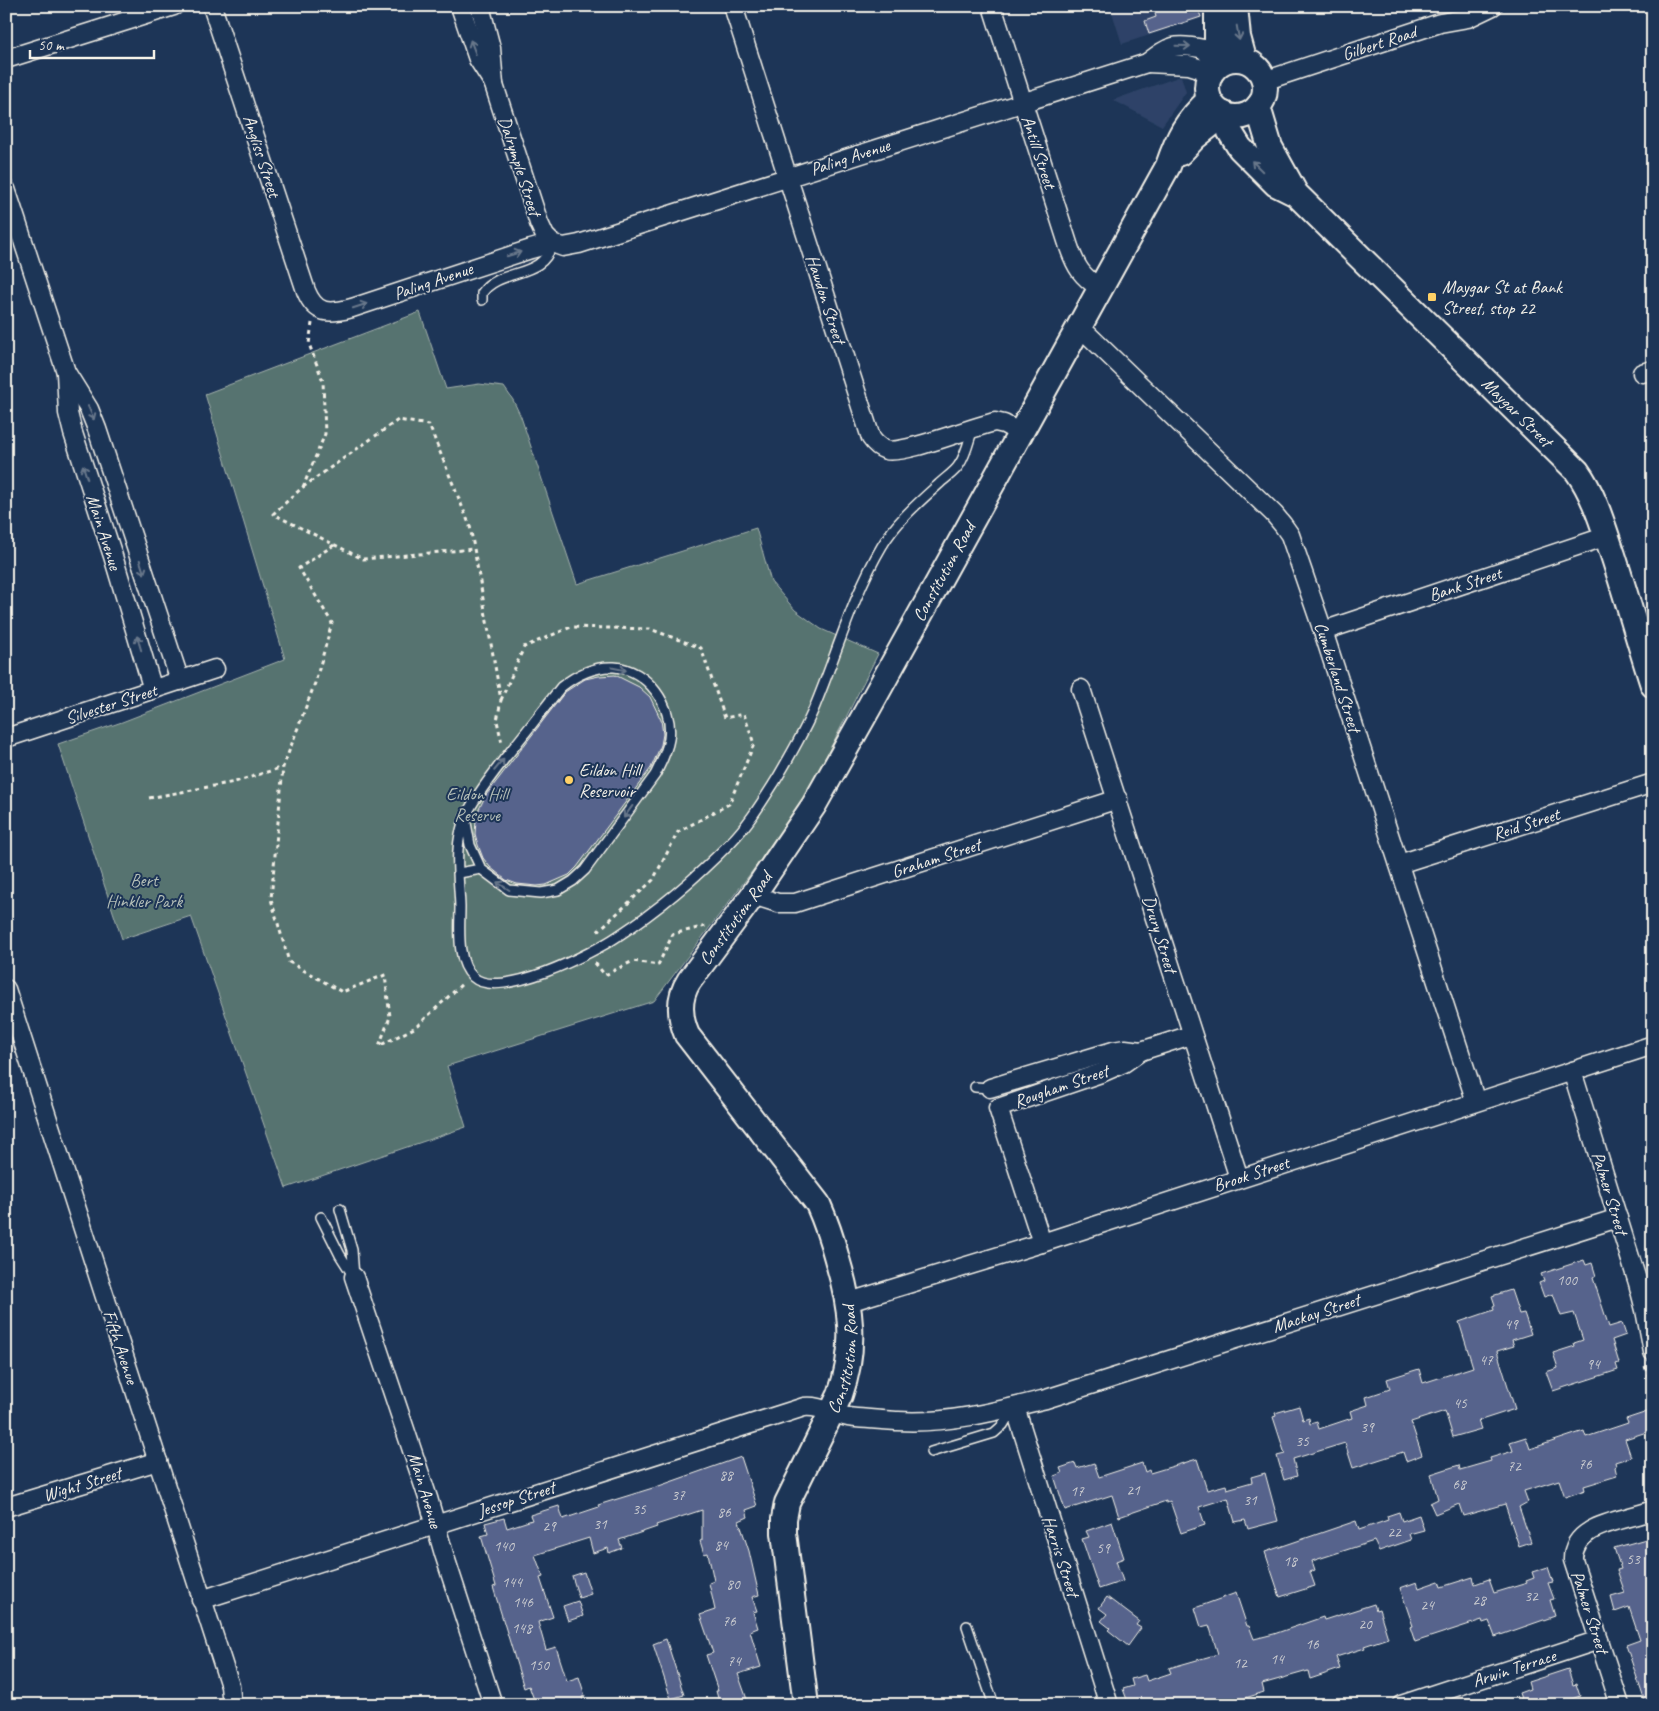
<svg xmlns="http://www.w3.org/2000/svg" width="1659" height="1711" font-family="Caveat,sans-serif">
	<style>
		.built { fill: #2e4367 }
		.green { fill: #567370; stroke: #a5b2ac }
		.building { fill: #57648c; stroke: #f4f1e8 }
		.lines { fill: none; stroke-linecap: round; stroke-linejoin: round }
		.lane-casing { stroke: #f4f1e8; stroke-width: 12 }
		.street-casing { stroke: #f4f1e8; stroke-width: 21 }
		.secondary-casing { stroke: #f4f1e8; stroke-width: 28 }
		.path { stroke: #f4f1e8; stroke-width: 3; stroke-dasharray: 4 4; stroke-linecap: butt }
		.lane { stroke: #1d3557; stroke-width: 9 }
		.street { stroke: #1d3557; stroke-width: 18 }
		.secondary { stroke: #1d3557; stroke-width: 24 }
		.oneway { stroke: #68778a }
		.poi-dot { fill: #ffd166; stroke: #1d3557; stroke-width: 2 }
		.labels { text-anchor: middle; stroke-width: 4; stroke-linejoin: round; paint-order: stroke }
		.number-label { font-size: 15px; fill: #cdced1 }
		.street-label { font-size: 18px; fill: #f4f1e8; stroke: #1d3557 }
		.poi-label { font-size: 18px; fill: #f4f1e8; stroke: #1d3557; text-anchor: start }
		.park-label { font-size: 18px; fill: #b5bfb8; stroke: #1d3557 }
	</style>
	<rect width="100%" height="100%" fill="#1d3557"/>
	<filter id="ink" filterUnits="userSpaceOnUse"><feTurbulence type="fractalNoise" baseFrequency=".02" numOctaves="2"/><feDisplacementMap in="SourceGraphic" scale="10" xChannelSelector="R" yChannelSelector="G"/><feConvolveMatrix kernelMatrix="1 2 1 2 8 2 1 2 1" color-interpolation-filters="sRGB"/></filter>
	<g filter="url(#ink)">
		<g class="built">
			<path d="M1110,6H1204L1205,10L1202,18L1122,44Z"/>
			<path d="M1181,76L1186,92L1162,126L1113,100Z"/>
		</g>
		<path class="green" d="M420,312L446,389L479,384L504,387L513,400L521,417L577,584L756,528L771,582L795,610L821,629L878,654L800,808L654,1001L447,1066L466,1127L286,1188L191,916L122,939L58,744L122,722L285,659L205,394Z"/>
		<g class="building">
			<path d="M1153,6H1197L1201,17L1149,34L1145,21L1156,17Z"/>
			<path d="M615,675L639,687L650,697L661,720L663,734L661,745L651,768L577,867L569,875L546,885L537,886L517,884L506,880L490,867L483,858L478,845L475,834L476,820L479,809L486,795L565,692L585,679L599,676Z"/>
			<path d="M1584,1260L1586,1265L1592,1263L1596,1276L1593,1278L1609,1327L1622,1323L1626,1335L1612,1340L1619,1363L1616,1364L1618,1370L1553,1391L1546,1372L1558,1368L1553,1353L1575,1346L1574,1343L1583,1340L1574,1313L1561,1316L1553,1294L1544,1297L1539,1283L1544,1281L1541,1274Z"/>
			<path d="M1511,1290L1519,1314L1524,1313L1531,1334L1512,1340L1514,1346L1497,1351L1515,1409L1478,1421L1481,1429L1453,1437L1445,1411L1411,1422L1422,1455L1406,1461L1403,1452L1353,1468L1345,1443L1293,1459L1297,1476L1284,1480L1277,1456L1285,1454L1273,1417L1276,1416L1275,1413L1299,1406L1303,1420L1309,1418L1310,1424L1317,1422L1319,1429L1352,1418L1350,1411L1368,1405L1366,1397L1390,1389L1387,1379L1419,1369L1423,1383L1473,1367L1459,1322L1494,1310L1493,1306L1495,1305L1492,1296Z"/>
			<path d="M1653,1410V1430L1625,1439L1631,1457L1615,1462L1616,1466L1615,1467L1617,1476L1584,1486L1585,1490L1565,1497L1559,1480L1524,1491L1528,1502L1519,1507L1531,1542L1519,1546L1505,1504L1463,1516L1459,1504L1435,1514L1430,1503L1438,1499L1431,1474L1459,1465L1460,1470L1491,1461L1490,1458L1513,1451L1510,1442L1526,1437L1530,1449L1584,1431L1586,1437L1628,1423L1626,1419Z"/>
			<path d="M741,1457L757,1506L746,1510L748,1517L739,1521L749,1551L759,1595L752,1597L757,1611L753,1612L758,1628L750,1631L761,1667L738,1674L749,1705H720L716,1691H718L706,1655L713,1653L700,1615L715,1610L709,1583L714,1581L708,1553L704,1554L700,1541L702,1540V1510L656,1525L657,1527L619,1540L622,1548L609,1553L608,1548L593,1553L589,1538L535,1555L543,1577L540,1578L553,1617L538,1622L546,1650L556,1647L567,1681L579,1677L585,1696L582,1697L584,1705H536L529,1686L524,1688L493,1587L496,1586L481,1536L488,1534L485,1523L504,1518L507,1528L532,1520L530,1515L559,1506L563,1519L599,1507L598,1505L656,1487Z"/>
			<path d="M1197,1459L1207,1490L1226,1485L1227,1489L1252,1482L1251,1477L1265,1473L1278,1521L1248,1529L1245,1520L1235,1522L1228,1498L1199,1507L1205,1525L1181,1533L1170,1501L1166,1503V1501L1119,1517L1112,1495L1065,1510L1054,1476L1062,1473L1060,1468L1075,1463L1077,1468L1094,1463L1099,1477L1142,1463L1145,1472L1149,1470L1150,1473Z"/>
			<path d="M1399,1512L1402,1521L1419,1515L1424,1530L1409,1534L1411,1540L1379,1551L1374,1541L1312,1561L1315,1570L1310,1572L1315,1586L1280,1597L1265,1552L1356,1521L1359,1530L1388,1520L1387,1516Z"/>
			<path d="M1112,1522L1124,1558L1116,1561L1123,1581L1099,1589L1082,1539L1089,1537L1086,1531Z"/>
			<path d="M1653,1537V1705H1646L1626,1645L1640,1640L1629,1607L1615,1612L1611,1597L1625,1593L1617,1570L1621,1569L1614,1548Z"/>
			<path d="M1548,1567L1553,1582L1548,1583L1554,1599L1550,1600L1555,1616L1495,1637L1489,1621L1483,1623L1482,1620L1415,1642L1410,1627L1413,1626L1400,1588L1417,1582L1419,1588L1439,1581L1441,1587L1473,1577L1475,1584L1489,1579L1494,1593L1527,1583L1526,1581L1534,1578L1532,1572Z"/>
			<path d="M584,1572L591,1594L579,1598L572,1576Z"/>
			<path d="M1236,1593L1247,1626H1249L1254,1639L1274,1634L1323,1617L1324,1620L1374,1604L1376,1610L1379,1609L1388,1638L1364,1646L1365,1648L1336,1657L1340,1669L1310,1679L1308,1671L1262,1684L1264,1692L1224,1705H1129L1123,1689L1133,1686L1131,1679L1145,1675L1147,1681L1171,1673L1169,1668L1218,1654L1209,1625L1201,1627L1195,1608Z"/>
			<path d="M1107,1597L1139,1621L1136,1625L1141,1628L1128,1646L1108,1630L1110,1628L1101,1621L1107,1614L1099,1608Z"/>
			<path d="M578,1601L583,1616L568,1621L563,1606Z"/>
			<path d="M666,1639L684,1695L671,1699L653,1644Z"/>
			<path d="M1568,1669L1573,1685L1576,1684L1580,1696L1555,1705H1523L1519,1693L1530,1689L1528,1682Z"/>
		</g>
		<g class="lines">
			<defs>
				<g id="lane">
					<path d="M482,300V293C500,267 544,280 552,243"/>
					<path d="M465,817L470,845L481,869L509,890L541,893L558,890L573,881L585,870L655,775C661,763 667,752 669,739C674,706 647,669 614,667C593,666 576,675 561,687C542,711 524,735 505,758C492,775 473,799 465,818C453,846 459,878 460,907C460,928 456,961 473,977C499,1001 593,953 618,936C658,910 697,877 730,843C748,825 762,802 776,780C790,756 805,731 815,706C837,653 853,595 882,546C896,522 919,502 939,484C945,478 955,472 959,465C966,455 969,440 973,428"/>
					<path d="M459,873L481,869"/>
					<path d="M975,1087L990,1088"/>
					<path d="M321,1217L340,1255L354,1277L352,1250L340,1209"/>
					<path d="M931,1452L994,1433L1003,1425L1014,1407"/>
					<path d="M967,1626L994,1705"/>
				</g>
				<g id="street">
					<path d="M212,6L306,291C316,315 329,314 352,308L531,249L552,243L563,247L579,244L1147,63C1170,45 1175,43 1204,49L1217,65"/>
					<path d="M460,6L478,59L494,84"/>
					<path d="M480,6L491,48L494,85L539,223L545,236L552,243"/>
					<path d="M733,6L871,438C875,444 880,448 886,450C904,455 971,427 995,422L1004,424L1020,433"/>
					<path d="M992,6L1069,247C1076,267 1082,277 1100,288"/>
					<path d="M6,59L174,6"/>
					<path d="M1147,63L1189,65L1211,72"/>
					<path d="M1264,81L1440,23L1468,18L1493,6"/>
					<path d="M6,189L66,372L89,409L97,429L180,681"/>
					<path d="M1079,326L1274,514L1283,525L1290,535L1323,631L1476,1102"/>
					<path d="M66,372L68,413L73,433L113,556L153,690"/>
					<path d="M1642,373L1653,370"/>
					<path d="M1323,631L1607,536"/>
					<path d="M1081,689C1135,852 1185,1015 1239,1178"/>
					<path d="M6,738L215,669"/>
					<path d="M1399,864L1653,783"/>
					<path d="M753,895L778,903H795L1118,799"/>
					<path d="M6,989L230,1686L232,1705"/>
					<path d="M1572,1071L1638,1283L1645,1310L1653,1352"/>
					<path d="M990,1088L1113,1051L1125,1049L1141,1051"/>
					<path d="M1042,1243L998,1108L1101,1073L1124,1063L1141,1051L1191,1035"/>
					<path d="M354,1277L428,1498L444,1554L493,1705"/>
					<path d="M849,1302L1042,1243L1653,1045"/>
					<path d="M1015,1407L1109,1705"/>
					<path d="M6,1507L158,1461"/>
					<path d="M201,1600L804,1407C819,1405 833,1414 848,1417C864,1419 882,1420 898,1421C948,1424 998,1411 1046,1399L1618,1218"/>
					<path d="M1401,1705L1599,1640"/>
					<path d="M1620,1705L1573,1560C1572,1523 1625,1521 1653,1510"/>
				</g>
				<g id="secondary">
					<path d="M1217,6V43L1223,61"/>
					<path d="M1235,6L1238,37L1244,59"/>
					<circle cx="1236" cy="88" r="29"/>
					<path id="s1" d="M1258,107L1270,147L1296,194L1577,471C1595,496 1603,526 1613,555C1627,598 1639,642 1653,685"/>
					<path d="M1228,116L1230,132L1240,148L1276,184L1292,192"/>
					<path d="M1180,153L1195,137L1224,114"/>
					<path id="s2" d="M806,1705L784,1533V1519L787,1503L840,1395C857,1347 851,1306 837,1259C832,1240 826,1222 818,1204L687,1035C679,1016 678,998 689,981L753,895L814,805L868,709L1168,166C1178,137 1186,121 1209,100"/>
				</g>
			</defs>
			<use href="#lane" class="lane-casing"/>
			<use href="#street" class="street-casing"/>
			<use href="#secondary" class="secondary-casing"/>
			<g class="path">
				<path d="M312,323L309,344L323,381L325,434L303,487L273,514L363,559L474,549"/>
				<path d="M303,487L398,420L429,425L470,526L501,700L497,721L502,743"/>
				<path d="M334,545L299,568L332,623L315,683L283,767L271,899L289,962L342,992L385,975L390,1017L379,1046L416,1027L463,983"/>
				<path d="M501,700L524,647L571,627L650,629L701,648L725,718L744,714L754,744L729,804L678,832L653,880L595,934"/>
				<path d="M149,798L235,782L283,767"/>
				<path d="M595,963L605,975L633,961L658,965L673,934L706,926"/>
				<path d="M1645,1366L1653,1392"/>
			</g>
			<use href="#lane" class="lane"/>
			<use href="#street" class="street"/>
			<use href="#secondary" class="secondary"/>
		</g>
		<defs><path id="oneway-shaft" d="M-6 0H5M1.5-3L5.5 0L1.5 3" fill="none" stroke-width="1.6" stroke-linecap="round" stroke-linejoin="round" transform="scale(1.25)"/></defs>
		<g class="oneway">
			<use href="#oneway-shaft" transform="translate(1238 33) rotate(80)"/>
			<use href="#oneway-shaft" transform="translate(1183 46) rotate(1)"/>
			<use href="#oneway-shaft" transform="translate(473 47) rotate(-111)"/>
			<use href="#oneway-shaft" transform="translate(1257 166) rotate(-135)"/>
			<use href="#oneway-shaft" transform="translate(514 254) rotate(-17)"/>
			<use href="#oneway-shaft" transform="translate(360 306) rotate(-18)"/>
			<use href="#oneway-shaft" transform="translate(91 413) rotate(66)"/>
			<use href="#oneway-shaft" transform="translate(85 472) rotate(-108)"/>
			<use href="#oneway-shaft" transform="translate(142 567) rotate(72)"/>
			<use href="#oneway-shaft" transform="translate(139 643) rotate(-107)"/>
			<use href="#oneway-shaft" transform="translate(619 669) rotate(11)"/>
			<use href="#oneway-shaft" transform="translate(499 765) rotate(-50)"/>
			<use href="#oneway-shaft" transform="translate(628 812) rotate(126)"/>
			<use href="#oneway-shaft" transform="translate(503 886) rotate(-148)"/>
		</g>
	</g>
	<g class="poi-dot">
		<rect x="1427" y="292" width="10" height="10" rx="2.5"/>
		<circle cx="569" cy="780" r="5"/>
	</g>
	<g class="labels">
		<g class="number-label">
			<text x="1567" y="1285">100</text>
			<text x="1511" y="1329">49</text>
			<text x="1486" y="1365">47</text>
			<text x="1593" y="1369">94</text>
			<text x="1460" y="1408">45</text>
			<text x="1367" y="1432">39</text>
			<text x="1302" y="1446">35</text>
			<text x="1585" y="1469">76</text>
			<text x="1514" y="1471">72</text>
			<text x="726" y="1480">88</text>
			<text x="1459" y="1489">68</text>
			<text x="1133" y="1495">21</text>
			<text x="1077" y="1496">17</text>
			<text x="678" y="1500">37</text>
			<text x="1250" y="1505">31</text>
			<text x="639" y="1514">35</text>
			<text x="724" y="1517">86</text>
			<text x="600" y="1529">31</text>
			<text x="549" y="1531">29</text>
			<text x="1394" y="1537">22</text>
			<text x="721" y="1550">84</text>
			<text x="504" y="1551">140</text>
			<text x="1103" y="1553">59</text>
			<text x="1633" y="1564">53</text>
			<text x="1290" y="1566">18</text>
			<text x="512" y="1587">144</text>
			<text x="733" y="1589">80</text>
			<text x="1531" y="1601">32</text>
			<text x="1479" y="1605">28</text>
			<text x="523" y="1607">146</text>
			<text x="1427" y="1610">24</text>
			<text x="729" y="1626">76</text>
			<text x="1365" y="1629">20</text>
			<text x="522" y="1633">148</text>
			<text x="1312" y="1649">16</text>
			<text x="1277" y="1664">14</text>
			<text x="734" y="1666">74</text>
			<text x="1240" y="1668">12</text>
			<text x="539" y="1670">150</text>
		</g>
		<g class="street-label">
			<text transform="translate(1379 43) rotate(-18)" y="6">Gilbert Road</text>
			<text transform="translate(1039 152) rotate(72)" y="6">Antill Street</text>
			<text transform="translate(262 156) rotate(72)" y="6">Angliss Street</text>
			<text transform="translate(850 157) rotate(-18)" y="6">Paling Avenue</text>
			<text transform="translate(520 166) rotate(72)" y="6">Dalrymple Street</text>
			<text transform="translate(433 281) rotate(-19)" y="6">Paling Avenue</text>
			<text transform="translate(826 299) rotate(72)" y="6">Hawdon Street</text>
			<text dy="6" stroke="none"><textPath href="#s1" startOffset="406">Maygar Street</textPath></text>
			<text transform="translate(104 532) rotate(72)" y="6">Main Avenue</text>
			<text dy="6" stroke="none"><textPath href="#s2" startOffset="1274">Constitution Road</textPath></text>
			<text transform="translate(1465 584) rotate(-18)" y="6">Bank Street</text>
			<text transform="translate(1338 677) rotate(72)" y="6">Cumberland Street</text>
			<text transform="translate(111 704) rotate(-18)" y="6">Silvester Street</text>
			<text transform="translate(1526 824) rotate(-18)" y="6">Reid Street</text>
			<text transform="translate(936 858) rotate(-18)" y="6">Graham Street</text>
			<text dy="6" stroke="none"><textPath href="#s2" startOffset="869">Constitution Road</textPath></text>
			<text transform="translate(1160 934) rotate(73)" y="6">Drury Street</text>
			<text transform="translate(1061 1086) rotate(-19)" y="6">Rougham Street</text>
			<text transform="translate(1251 1174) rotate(-18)" y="6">Brook Street</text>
			<text transform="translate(1610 1193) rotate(73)" y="6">Palmer Street</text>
			<text transform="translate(1316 1313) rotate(-18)" y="6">Mackay Street</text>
			<text transform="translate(121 1347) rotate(72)" y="6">Fifth Avenue</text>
			<text dy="6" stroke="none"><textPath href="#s2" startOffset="360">Constitution Road</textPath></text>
			<text transform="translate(82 1484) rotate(-17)" y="6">Wight Street</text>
			<text transform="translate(425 1490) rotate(73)" y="6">Main Avenue</text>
			<text transform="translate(516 1499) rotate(-18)" y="6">Jessop Street</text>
			<text transform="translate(1061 1556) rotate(72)" y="6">Harris Street</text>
			<text transform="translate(1590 1612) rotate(72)" y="6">Palmer Street</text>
			<text transform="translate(1514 1668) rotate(-18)" y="6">Arwin Terrace</text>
		</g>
		<g class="poi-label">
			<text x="1442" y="293">Maygar St at Bank<tspan x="1442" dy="21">Street, stop 22</tspan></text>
			<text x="579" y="776">Eildon Hill<tspan x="579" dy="21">Reservoir</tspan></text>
		</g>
		<g class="park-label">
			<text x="477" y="800">Eildon Hill<tspan x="477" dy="21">Reserve</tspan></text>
			<text x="144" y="886">Bert<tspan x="144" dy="21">Hinkler Park</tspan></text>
		</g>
	</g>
	<rect width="1659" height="1711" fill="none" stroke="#1d3557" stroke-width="25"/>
	<rect x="12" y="12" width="1634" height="1686" fill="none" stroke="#f4f1e8" stroke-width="2" filter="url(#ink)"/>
	<path d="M30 50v8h124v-8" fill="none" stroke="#f4f1e8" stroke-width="2.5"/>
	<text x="38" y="50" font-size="15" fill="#f4f1e8" stroke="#1d3557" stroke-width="4" paint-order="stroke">50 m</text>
</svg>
